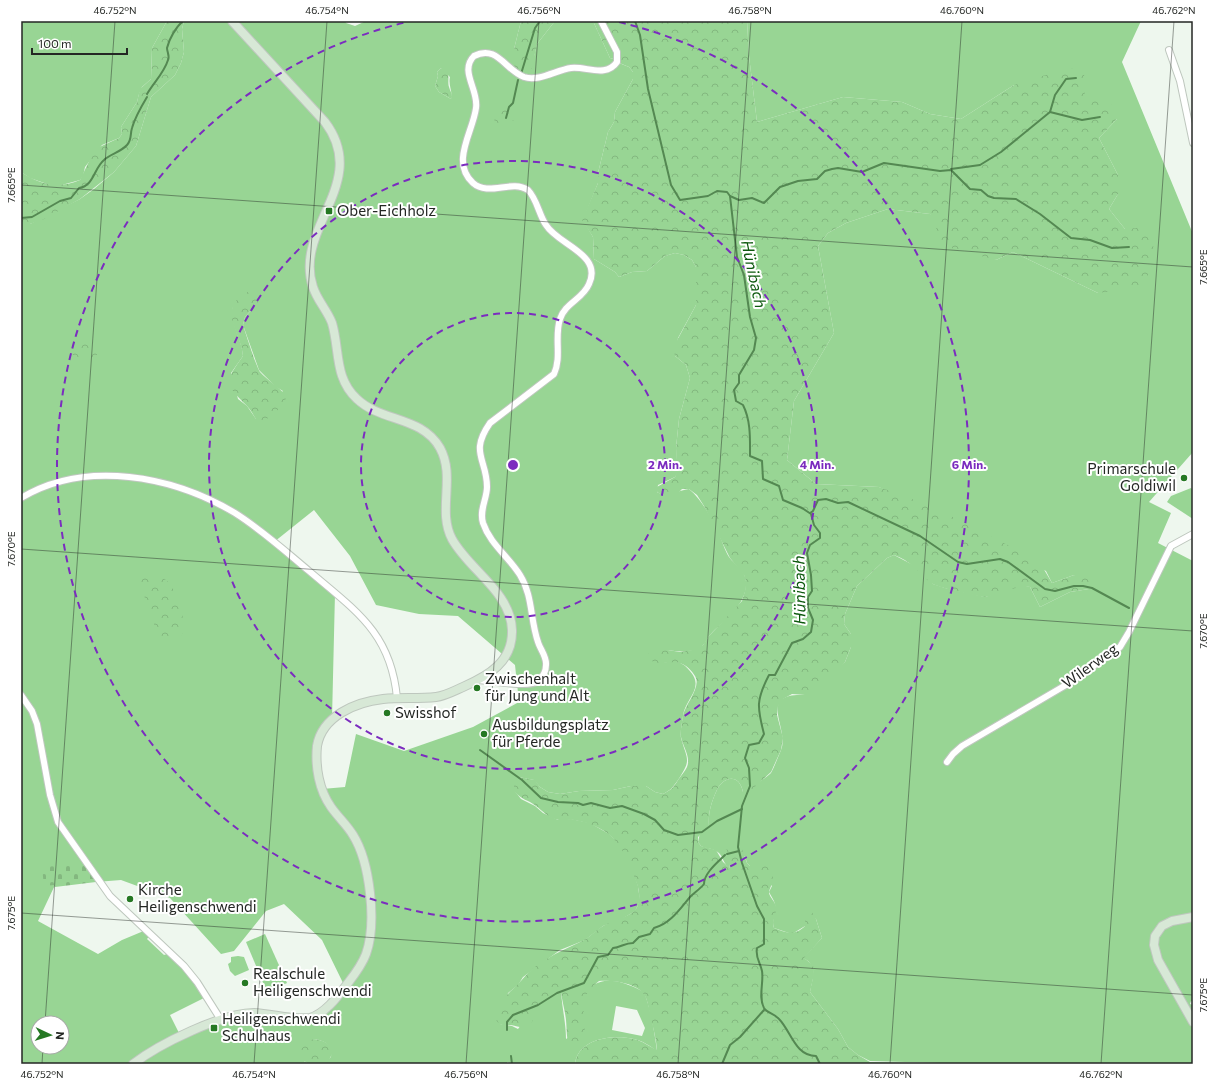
<svg xmlns="http://www.w3.org/2000/svg" width="1214" height="1085" font-family="Commissioner,sans-serif">
	<style>
		.green { fill: #98d594; fill-rule: evenodd }
		.forest { fill: url(#forest-crowns) }
		.cemetery { fill: url(#cemetery-stones) }
		.lines { fill: none; stroke-linecap: round; stroke-linejoin: round }
		.stream { stroke: #548852; stroke-width: 2 }
		.street-casing { stroke: #bec7be; stroke-width: 8 }
		.secondary-casing { stroke: #bec7be; stroke-width: 10 }
		.street { stroke: #fff; stroke-width: 6 }
		.secondary { stroke: #d7e8d6; stroke-width: 8 }
		.ticks { fill: none; stroke: #242724; stroke-width: 1; stroke-opacity: 0.45 }
		.ring { fill: none; stroke: #7b2cbf; stroke-width: 2; stroke-dasharray: 7 5 }
		.poi-dot { fill: #257823; stroke: #fff; stroke-width: 1.5 }
		.labels { text-anchor: middle; stroke-width: 4; stroke-linejoin: round; paint-order: stroke }
		.poi-label { font-size: 15px; fill: #242724; stroke: #fff; text-anchor: start }
		.street-label { font-size: 15px; fill: #242724; stroke: #fff }
		.water-label { font-size: 16px; font-style: italic; fill: #0d590e; stroke: #fff }
		.centre { fill: #7b2cbf; stroke: #fff; stroke-width: 2 }
		.ring-label { font-size: 12px; text-anchor: middle; font-weight: bold; fill: #7b2cbf; stroke: #fff; stroke-width: 4; stroke-linejoin: round; paint-order: stroke }
		.neatline { fill: none; stroke: #242724; stroke-width: 1.5 }
		.ticks-label { font-size: 10px; text-anchor: middle; fill: #242724 }
	</style>
	<defs>
		<pattern id="forest-crowns" width="20" height="18" patternUnits="userSpaceOnUse"><rect width="20" height="18" fill="#98d594"/><path d="M2 6a3 3 0 1 1 6 0M12 15a3 3 0 1 1 6 0" fill="none" stroke="#83b77f"/></pattern>
		<pattern id="cemetery-stones" width="16" height="16" patternUnits="userSpaceOnUse"><rect width="16" height="16" fill="#98d594"/><path d="M2 7V4a2 2 0 0 1 4 0v3zM10 15v-3a2 2 0 0 1 4 0v3z" fill="#83b77f"/></pattern>
	</defs>
	<rect width="100%" height="100%" fill="#eef7ee"/>
	<g class="green">
		<path d="M21,21H167L152,48L151,79L142,87L139,94L137,102L121,127L122,134L119,138L102,145L85,167L83,176L80,180L58,186L50,185L30,178L21,172Z"/>
		<path d="M184,21H345L346,23L355,26L366,21H521L514,49V71L534,56L537,44L555,21H593L610,58L617,60L619,63L629,67L633,72V79L615,112L614,122L608,132L598,173V183L583,220L593,237L594,259L615,272L619,277L632,272L647,271L665,256L675,253L684,255L692,260L696,267V305L678,338L675,356L686,365L690,378L679,419L676,448L678,472L675,477L658,485L657,492C668,499 678,490 689,489C702,500 711,517 718,532C722,540 724,549 729,557C735,565 745,570 746,581C748,605 723,620 710,635C707,638 706,643 703,645C695,653 678,652 668,650L659,663C671,662 680,659 689,670C706,688 685,698 683,716C682,723 680,732 681,738C687,760 692,759 678,780C673,787 671,790 663,794L655,792L646,786H631L613,790L579,791L560,794L548,792L540,787L534,780L519,777L514,790L521,799L535,806L543,813L558,820L571,819L590,823L609,834L622,847L630,862L638,886L640,901L635,911L622,919L603,926L585,940L560,950L523,977L518,985L508,993L500,1024L512,1026L518,1029L536,1005L561,991C562,1008 566,1023 566,1039L584,1027C583,1020 581,1012 582,1005C585,983 604,977 623,983C629,985 638,988 643,992C649,998 656,1041 657,1051C650,1046 643,1041 634,1039C613,1034 578,1038 575,1064H516L507,1062V1064H324L331,1057C332,1045 325,1040 313,1039L304,1061L309,1064H21V224H30L80,199L94,189L114,172L136,146L151,97L175,75L181,63L184,52L182,29ZM441,68L450,77C448,85 453,92 451,99L439,92L435,86L438,76L437,72ZM255,306L245,317L243,325L259,370L276,387L283,391L256,419L247,406L238,399L231,373L243,356C242,339 230,326 233,307ZM314,510L350,556L376,605L419,614L458,616L515,665L519,702L473,727L404,751L356,734L345,787L322,789L319,737L332,719L335,593L274,542ZM84,864L96,882L121,880L170,898L221,954L234,951L266,911L284,904L322,940L345,987L310,1018L233,1016L181,1037L170,1015L206,997L170,953L164,955L147,939L151,934L146,930L122,940L98,954L38,921L55,885ZM616,1006L637,1010L645,1028L642,1036L612,1030ZM38,1023H62V1047H38Z"/>
		<path d="M747,21H1141L1122,62L1193,234V452L1149,502L1171,513L1158,543L1193,561V1002L1191,1001L1190,1004L1193,1005V1064H975L870,1061L858,1055L848,1047L838,1029L810,992C812,979 819,965 803,958L822,938L816,919L806,913L805,926L792,934L774,928C771,921 776,913 775,904C774,900 771,896 769,892L772,886L754,866H750L747,863L745,856L729,864L730,868C723,864 724,858 719,853C714,848 707,849 701,846L698,842L700,833L709,826C708,814 711,803 716,792C722,777 739,772 743,792C751,786 764,780 771,773C773,770 779,755 781,750C790,728 756,693 804,695L845,662L851,647V634L844,624L845,614L857,586L887,558L894,555L915,566L933,584L945,588L985,597L1021,585L1030,587L1040,607L1070,592L1089,589L1074,575L1052,583L1046,571L879,487L816,484L787,460L794,401L834,333L818,246L828,233L846,223L888,209L930,214L996,260L1013,252L1098,293L1125,229L1109,209L1118,194V175L1099,138L1117,119L1014,85L961,119L930,114L902,102L843,97L757,122L749,56Z"/>
		<path d="M1191,488L1193,490V519L1167,502L1171,496Z"/>
		<path d="M265,934L287,983L267,992L246,942Z"/>
		<path d="M238,956L244,957L249,970L235,976L230,971L228,964L231,962V957Z"/>
	</g>
	<g class="forest">
		<path d="M167,21H184L182,29L184,52L181,63L175,75L151,97L136,146L114,172L80,199L44,219L30,224H21V172C41,185 58,189 80,180L95,149L119,138L122,134L121,127L137,102L140,89L151,79L152,48Z"/>
		<path d="M521,21H555L537,44L530,76L514,72V49Z"/>
		<path d="M593,21H747L749,56L757,122L843,97L902,102L930,114L961,119L1014,85L1068,68L1084,71L1085,98L1116,106L1117,119L1099,138L1118,175V194L1109,209L1125,229L1147,227L1156,255L1143,287L1098,293L1013,252L996,260L944,246L930,214L888,209L846,223L828,233L818,246L834,333L794,401L787,460L816,484L879,487L931,506L1039,561L1052,583L1074,575L1092,580L1089,589L1070,592L1040,607L1030,587C1014,585 1001,595 985,597C979,597 936,587 931,583C918,572 911,561 894,555L887,558L857,586L845,614L844,624L851,634V647L845,662L827,683L816,692L805,695L792,694L783,699L778,706L777,715L783,738L781,750L771,772L747,794L743,792C739,772 722,777 716,792C711,803 708,814 709,826L698,837V842L701,846L716,850L723,862L730,868L725,850L738,847L742,849L747,863L750,866C765,864 776,863 772,884C771,886 769,890 769,893C770,898 775,901 776,907C777,915 771,921 774,928C786,933 795,936 805,926V909H810L816,919L822,938L804,958L813,965L814,974L810,992L838,1029L848,1047L858,1055L870,1062L975,1064H575C578,1038 613,1034 634,1039C643,1041 650,1047 657,1050C656,1039 654,1030 651,1020C649,1013 649,1005 646,998C640,983 613,980 599,981C572,1003 589,1010 584,1035C583,1039 580,1043 578,1047L570,1048C566,1038 567,1030 566,1020C565,1010 562,1001 561,992L536,1005L537,1014C529,1028 526,1029 511,1025C508,1025 503,1026 500,1024C487,1016 506,995 513,989C522,981 527,972 539,964C553,954 568,948 584,940C591,936 596,930 603,926C613,920 624,919 633,912C641,906 640,892 637,884C624,848 614,827 574,820C569,819 564,821 559,820C549,819 543,811 536,806C527,799 523,801 514,791V784L519,777L535,780L540,787L548,792L560,794L579,791L613,790L631,786H646L655,792L663,794C671,790 674,787 678,780C681,776 685,771 687,767C691,757 683,747 681,737C680,732 682,722 683,716C685,704 702,687 695,676C678,649 659,673 648,657L649,652L668,650L680,652L692,650L703,645L709,636L742,601L745,591L746,581L744,575L730,558L704,506L697,495L689,489H682L676,495C668,495 658,497 655,488L675,477L677,472L676,448L679,419L690,378L686,365L675,356L673,348L696,305V267L692,260L684,255L675,253L665,256L647,271L632,272L619,277L615,272L594,259L593,237L582,220L598,183V173L608,132L614,122L615,112L633,79V72L629,67L617,62V60L610,58Z"/>
		<path d="M441,68C452,72 447,79 449,87C450,91 452,93 452,97L451,99L439,92L435,86L438,76L437,72Z"/>
		<path d="M509,101H513L511,113L514,120L512,121L497,123L494,120L496,111Z"/>
		<path d="M247,292L252,293L258,302L245,317L243,325C246,334 256,366 260,372C268,381 280,387 287,397L280,408L262,423L258,422C254,417 252,411 247,406C224,383 224,383 243,356C241,332 216,310 247,292Z"/>
		<path d="M87,339L95,342L97,355L90,360L75,358L71,352C72,342 78,341 87,339Z"/>
		<path d="M145,575C153,575 160,575 166,580C177,588 186,619 183,632C182,635 179,638 178,640L167,639L157,633L139,581Z"/>
		<path d="M313,1039C328,1040 338,1049 327,1063L309,1064L304,1061L301,1049Z"/>
	</g>
	<path class="cemetery" d="M84,864L96,882L55,887L54,885L44,886L42,867Z"/>
	<g class="lines">
		<g class="stream">
			<path d="M635,21L640,35L648,89L671,185L680,200L708,196L717,191L727,192L730,196L737,257L744,275L750,317L756,338L754,350L739,375V383L734,390L736,401L743,405C751,421 750,439 750,456L762,461L763,479L779,486L783,500L802,508L811,514L814,525L820,533V538L810,545L807,553L811,575L812,591L808,597V608L813,620L811,632L803,639L792,643L775,675H769C756,700 757,707 764,734L759,743L749,745L745,758L749,768L750,786L742,806L738,847L742,863L757,906L764,919V944L757,948C755,957 760,962 762,971C764,982 758,997 764,1008C767,1013 775,1014 779,1019C791,1031 795,1056 816,1056L820,1064"/>
			<path d="M521,74L535,28L540,21"/>
			<path d="M147,94C154,82 164,73 168,60C170,56 167,52 167,48C169,39 176,27 183,21"/>
			<path d="M1050,112L1082,120L1100,117"/>
			<path d="M506,118L509,107L513,103L518,80"/>
			<path d="M951,169L980,165L1001,152L1050,112L1055,95L1066,79L1076,78"/>
			<path d="M730,196L739,200L752,198L764,203L780,187L798,181L817,179L825,171L832,169L838,168L862,172L884,163L940,171L951,170L970,189L981,190L988,196L994,198L1016,199L1040,214L1071,238L1090,240L1112,248L1129,247"/>
			<path d="M21,218L32,217L60,201L71,198L79,188C94,186 94,168 104,160C110,154 121,152 127,145C132,140 130,134 132,128C135,117 141,107 147,97"/>
			<path d="M810,513L813,511L818,500L826,499L838,503L848,502L920,536L958,562L967,564L1000,559L1008,562L1045,589L1055,591L1074,586H1083L1092,588L1129,608"/>
			<path d="M480,750L522,780L541,798L558,802L578,803L583,805L591,803L610,808L622,806L644,814L655,820L664,830L678,835L702,832L717,821L742,809"/>
			<path d="M727,854L739,851"/>
			<path d="M507,1030V1022L513,1015L538,1005L557,993L584,983L598,957L608,955L613,948C621,947 625,943 633,943L639,937L650,934L654,928C670,924 680,909 690,897C694,893 700,889 704,884C704,873 718,862 725,855"/>
			<path d="M511,1056L512,1064"/>
			<path d="M722,1064L730,1045L740,1037L764,1010"/>
		</g>
		<defs>
			<g id="street">
				<path d="M1169,50L1180,81L1193,143"/>
				<path d="M21,498C86,459 173,476 235,513C262,530 285,551 309,571C356,611 391,633 397,698"/>
				<path d="M478,680C492,681 529,688 538,681C543,677 546,671 546,665C547,657 540,649 538,642C530,619 533,596 520,575C509,557 490,544 483,523C479,510 487,499 487,487C487,459 469,453 490,423L554,374C562,357 554,337 560,319C565,303 583,299 589,284C603,254 558,245 546,225C539,215 537,199 528,190C511,179 489,197 473,183C450,162 473,132 476,108C479,90 459,71 474,56C497,44 505,70 524,77C539,82 556,70 571,68C586,66 606,78 617,62V52L601,21"/>
				<path d="M21,695L32,711L37,724L50,795L58,822L110,896L184,966L197,982L221,1020"/>
				<path d="M947,762L953,754L962,746L1071,682L1120,647L1129,632L1171,546L1193,534"/>
			</g>
			<g id="secondary">
				<path d="M1193,917L1172,921L1162,926L1155,936L1154,945L1158,960L1193,1022"/>
				<path d="M133,1064C159,1044 222,1013 254,1013C273,1014 292,1020 310,1018C326,1013 338,996 348,983C355,974 362,965 366,954C377,923 370,862 353,835C347,825 338,817 331,807C319,790 315,767 317,746C322,716 356,702 383,699C401,697 418,699 436,697C445,696 454,691 463,687C488,676 513,662 512,630C511,592 469,570 452,539C437,511 456,477 440,448C422,416 381,422 357,399C334,378 340,350 332,323C327,310 317,300 313,287C293,228 371,183 325,122L232,21"/>
			</g>
		</defs>
		<use href="#street" class="street-casing"/>
		<use href="#secondary" class="secondary-casing"/>
		<use href="#street" class="street"/>
		<use href="#secondary" class="secondary"/>
	</g>
	<path class="ticks" d="M21,185L1193,267M21,549L1193,631M21,913L1193,995M45,1023L115,21M42,1064L43,1047M254,1064L327,21M466,1064L539,21M678,1064L751,21M890,1064L962,21M1101,1064L1174,21"/>
	<g class="ring">
		<circle cx="513" cy="465" r="152"/>
		<circle cx="513" cy="465" r="304"/>
		<path d="M619 22A456 456 0 1 1 407 22"/>
	</g>
	<g class="poi-dot">
		<rect x="325" y="207" width="8" height="8" rx="2"/>
		<circle cx="1184" cy="478" r="4"/>
		<circle cx="477" cy="688" r="4"/>
		<circle cx="387" cy="713" r="4"/>
		<circle cx="484" cy="734" r="4"/>
		<circle cx="130" cy="899" r="4"/>
		<circle cx="245" cy="983" r="4"/>
		<rect x="210" y="1024" width="8" height="8" rx="2"/>
	</g>
	<g class="labels">
		<g class="poi-label">
			<text x="337" y="216">Ober-Eichholz</text>
			<text x="1176" y="474" text-anchor="end">Primarschule<tspan x="1176" dy="17">Goldiwil</tspan></text>
			<text x="485" y="684">Zwischenhalt<tspan x="485" dy="17">für Jung und Alt</tspan></text>
			<text x="395" y="718">Swisshof</text>
			<text x="492" y="730">Ausbildungsplatz<tspan x="492" dy="17">für Pferde</tspan></text>
			<text x="138" y="895">Kirche<tspan x="138" dy="17">Heiligenschwendi</tspan></text>
			<text x="253" y="979">Realschule<tspan x="253" dy="17">Heiligenschwendi</tspan></text>
			<text x="222" y="1024">Heiligenschwendi<tspan x="222" dy="17">Schulhaus</tspan></text>
		</g>
		<g class="street-label">
			<text transform="translate(1090 666) rotate(-36)" y="5">Wilerweg</text>
		</g>
		<g class="water-label">
			<text transform="translate(754 274) rotate(78)" y="6">Hünibach</text>
			<text transform="translate(799 590) rotate(-91)" y="6">Hünibach</text>
		</g>
	</g>
	<circle cx="513" cy="465" r="6" class="centre"/>
	<g class="ring-label">
		<text x="665" y="469">2 Min.</text>
		<text x="817" y="469">4 Min.</text>
		<text x="969" y="469">6 Min.</text>
	</g>
	<rect width="1214" height="1085" fill="none" stroke="#ffffff" stroke-width="44"/>
	<g transform="translate(50 1035) rotate(94)"><circle r="19" fill="#ffffff" stroke="#a7a9a7"/>
	<path d="M0-3L7 15L0 10L-7 15Z" fill="#257823"/>
	<text y="-6" font-size="11" font-weight="bold" text-anchor="middle" fill="#242724">N</text>
	</g>
	<path d="M32 48v6h95v-6" fill="none" stroke="#242724" stroke-width="2"/>
	<text x="38" y="48" font-size="12" fill="#242724" stroke="#ffffff" stroke-width="3" paint-order="stroke">100 m</text>
	<rect x="22" y="22" width="1170" height="1041" class="neatline"/>
	<g class="ticks-label">
		<text x="115" y="14">46.752°N</text>
		<text x="327" y="14">46.754°N</text>
		<text x="539" y="14">46.756°N</text>
		<text x="750" y="14">46.758°N</text>
		<text x="962" y="14">46.760°N</text>
		<text x="1174" y="14">46.762°N</text>
		<text transform="translate(11 185) rotate(-90)" y="4">7.665°E</text>
		<text transform="translate(1203 267) rotate(-90)" y="4">7.665°E</text>
		<text transform="translate(11 549) rotate(-90)" y="4">7.670°E</text>
		<text transform="translate(1203 631) rotate(-90)" y="4">7.670°E</text>
		<text transform="translate(11 913) rotate(-90)" y="4">7.675°E</text>
		<text transform="translate(1203 995) rotate(-90)" y="4">7.675°E</text>
		<text x="42" y="1078">46.752°N</text>
		<text x="254" y="1078">46.754°N</text>
		<text x="466" y="1078">46.756°N</text>
		<text x="678" y="1078">46.758°N</text>
		<text x="890" y="1078">46.760°N</text>
		<text x="1101" y="1078">46.762°N</text>
	</g>
</svg>
